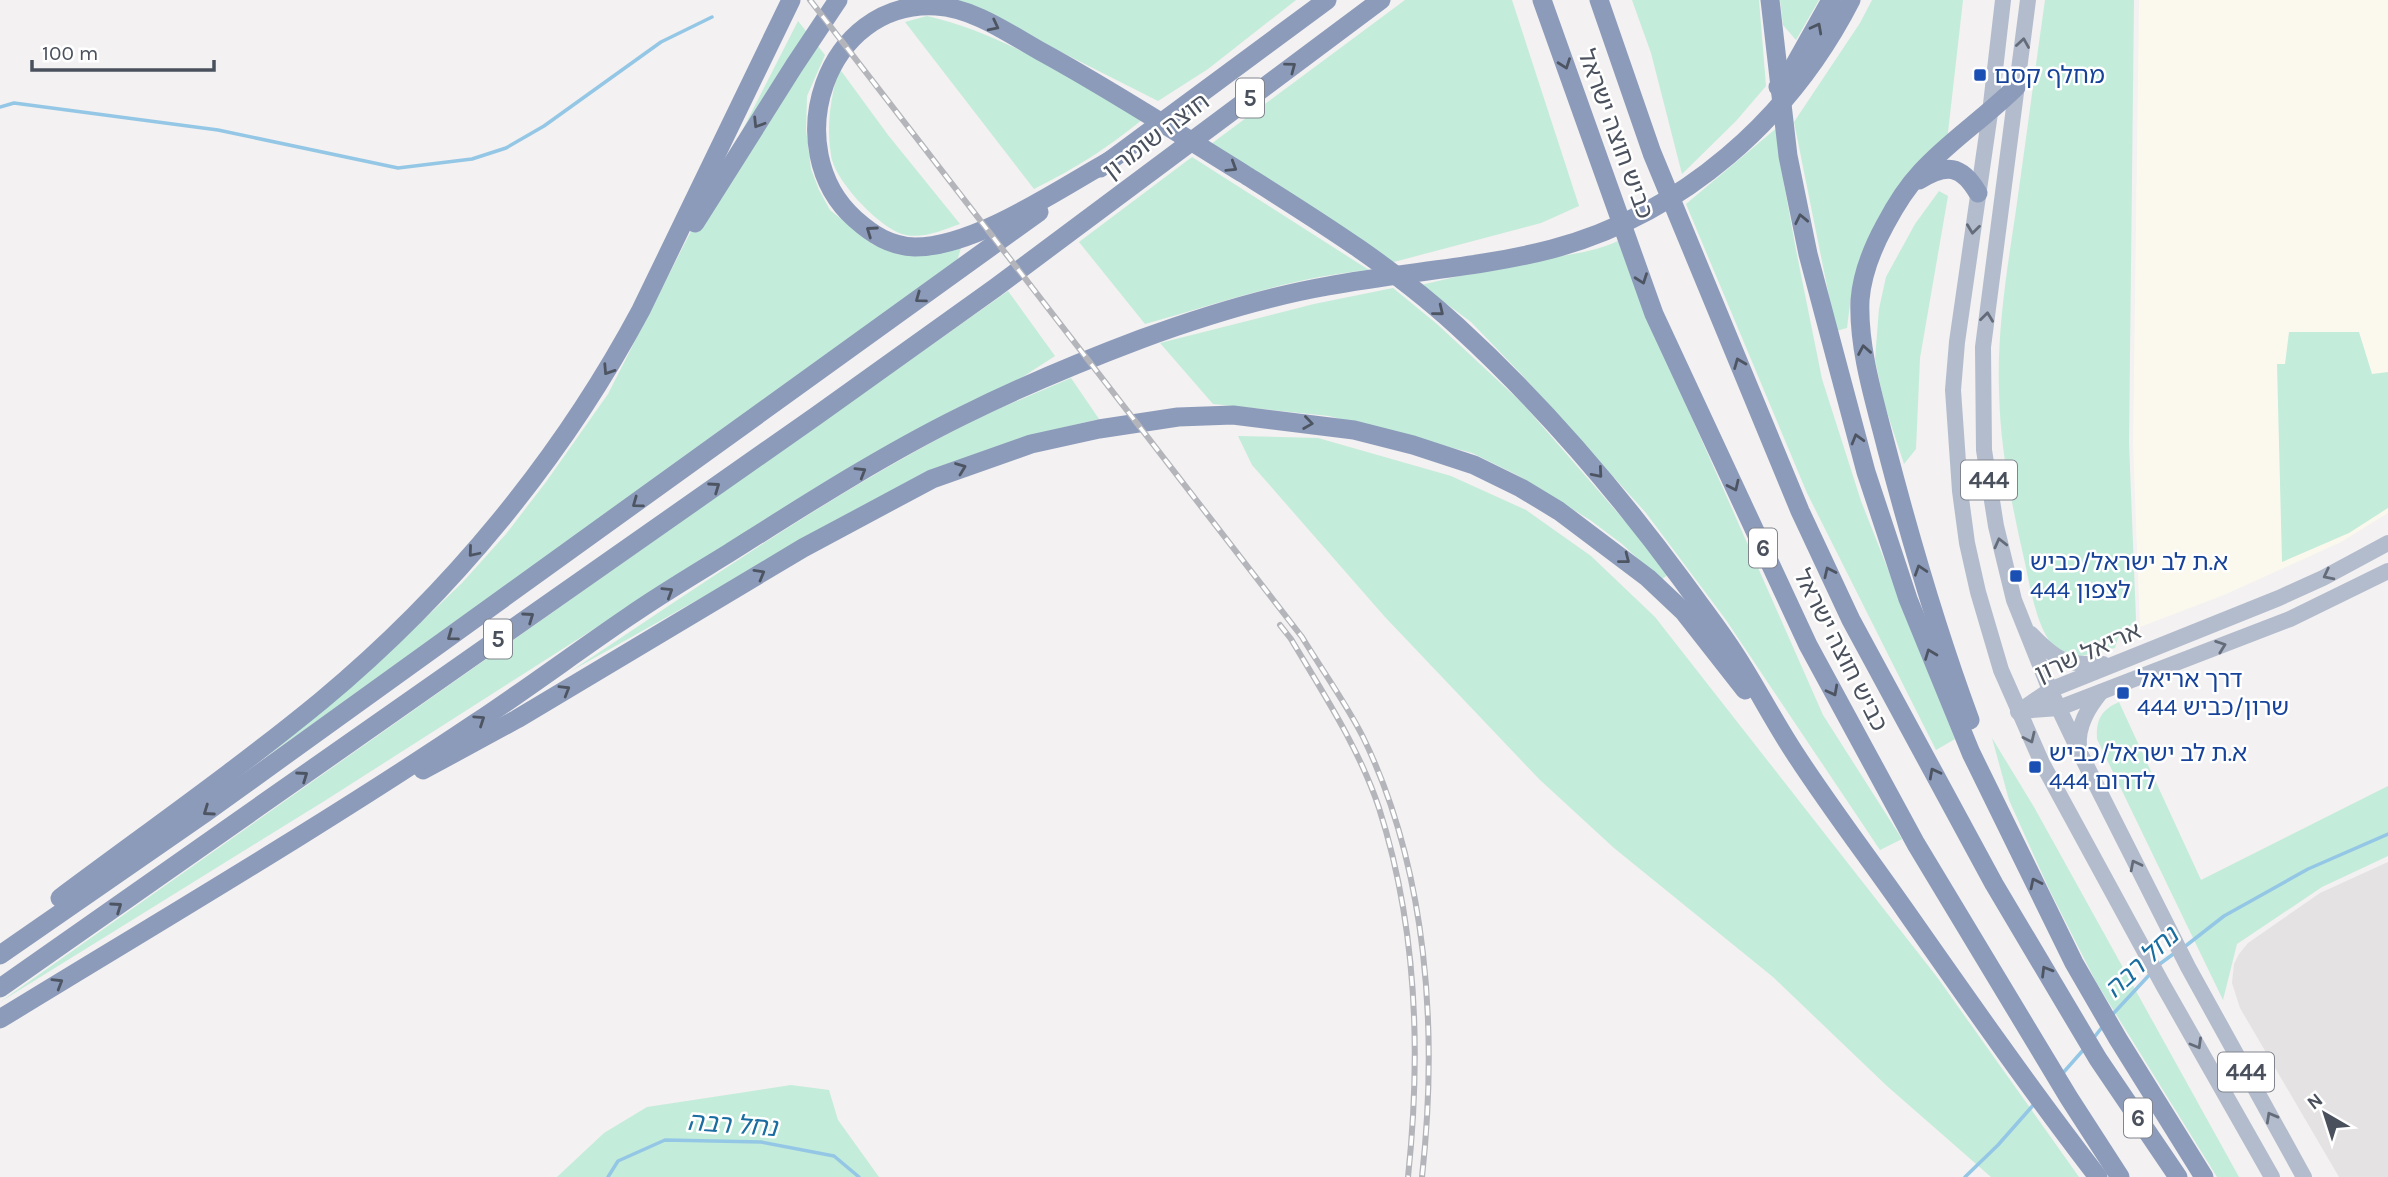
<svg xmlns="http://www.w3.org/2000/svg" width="2388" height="1177" font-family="Karla,'Noto Sans Hebrew',sans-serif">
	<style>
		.commercial { fill: #fbf9ed }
		.education { fill: #e4e2e2 }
		.green { fill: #c4ecda }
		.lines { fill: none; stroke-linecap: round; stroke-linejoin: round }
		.stream { stroke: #94c7e5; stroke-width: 3.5 }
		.major { stroke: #b3bccd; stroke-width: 16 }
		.highway { stroke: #8d9bbb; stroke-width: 19 }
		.rail-casing { stroke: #b3b5ba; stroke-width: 6 }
		.rail { stroke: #fff; stroke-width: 3.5; stroke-dasharray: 10; stroke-linecap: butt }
		.oneway { stroke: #4d5562 }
		.oneway2 { stroke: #646c79 }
		.transit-dot { fill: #1a4fb4; stroke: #fff; stroke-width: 2.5 }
		.labels { text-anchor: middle; stroke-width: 5; stroke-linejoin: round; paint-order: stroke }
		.shield { fill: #fff; stroke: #80858e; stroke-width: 2 }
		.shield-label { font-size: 23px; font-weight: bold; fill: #4a515d }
		.transit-label { font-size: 24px; fill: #164399; stroke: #fff; text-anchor: start }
		.street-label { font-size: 24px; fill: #4a515d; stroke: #fff }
		.water-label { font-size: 26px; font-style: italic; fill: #196da1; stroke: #fff }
	</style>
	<rect width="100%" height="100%" fill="#f3f1f1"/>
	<path class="commercial" d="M2139,0H2388V513L2341,542L2224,595L2140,627L2133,445Z"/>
	<path class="education" d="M2388,862V1177H2339L2240,1008L2232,983L2234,964L2239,954L2248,943L2320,893Z"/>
	<g class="green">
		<path d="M958,0H1296L1208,69L1158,101Z"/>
		<path d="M1405,0H1512L1579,206L1541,223L1390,263L1211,144Z"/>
		<path d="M1632,0H1759L1766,86L1736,121L1682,174L1651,53Z"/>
		<path d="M1780,0H1819L1796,40L1783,25Z"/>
		<path d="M1872,0H1963L1947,141L1860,258L1851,296L1847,328L1836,331L1794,122L1860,23Z"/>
		<path d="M2045,0H2134L2129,443L2136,620L2118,638L2115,648C2098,652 2076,662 2059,651C2038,637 2030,586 2025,563C2012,506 2000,449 1999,390C1997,330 2007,270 2016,210C2026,140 2035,70 2045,0Z"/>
		<path d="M927,16C1005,34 1074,80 1143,119C1106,149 1076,168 1034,189L905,22Z"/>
		<path d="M798,21L825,55L807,96L806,130L811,169L819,190L830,210L872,244L900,255L961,248L957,261L706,447L172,823L393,649L462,583L506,534L546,482L608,394Z"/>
		<path d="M839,68L888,135L960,224C943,230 921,240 902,234C878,226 834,180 831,155C826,125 831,97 839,68Z"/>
		<path d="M1779,126L1784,184L1796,250L1822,379L1861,501L1955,739L1936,750L1807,493L1686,204Z"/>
		<path d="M1192,157L1369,270C1293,277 1219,303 1145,324L1079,242Z"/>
		<path d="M1939,191L1948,196L1920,358L1916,449L1904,464L1884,403L1875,359L1879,309L1886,277L1915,224Z"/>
		<path d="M1618,241L1680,391L1823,715L1902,839L1880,850L1726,620L1646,513L1522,375L1471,322L1421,285C1455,277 1489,269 1522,262C1555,256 1587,255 1618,241Z"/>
		<path d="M1393,288L1437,324L1522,403L1670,573L1661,580L1622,544L1590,520L1519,476L1472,453L1329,416L1213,404L1160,343L1314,304Z"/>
		<path d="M1008,291L1055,356L1018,380L746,532L326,800L0,1002Z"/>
		<path d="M2289,332H2359L2372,374L2388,372V508L2349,533L2282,562L2277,364H2285Z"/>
		<path d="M1071,378L1099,419L1024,437L925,472L571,671C695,589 817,503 949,433C988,412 1030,396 1071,378Z"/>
		<path d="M1238,436L1318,438L1451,476L1526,510L1591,556L1655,617L1937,977L2079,1177H1991L1887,1086L1773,977L1614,848L1539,779L1385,617L1252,465Z"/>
		<path d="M2119,702L2201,880L2388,786V856L2322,887L2237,944L2223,1000L2097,739C2096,720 2101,710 2119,702Z"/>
		<path d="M1992,738L2034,807L2239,1177H2217L2096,982L2049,889L2009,800Z"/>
		<path d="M791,1085L829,1090L838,1120L879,1177H557L604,1133L647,1107Z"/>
	</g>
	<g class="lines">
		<g class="stream">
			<path d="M0,107L14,103L218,130L398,168L472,159L506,148L544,126L661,42L712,17"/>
			<path d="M2183,948L2224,916L2308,869L2388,834"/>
			<path d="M2157,966L2176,952"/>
			<path d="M2112,1015L2152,972"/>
			<path d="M2092,1040L2103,1026"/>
			<path d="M2062,1074L2085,1048"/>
			<path d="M608,1177L618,1161L665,1140L761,1142L834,1156L859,1177"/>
			<path d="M1965,1177L1998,1145L2036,1102"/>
		</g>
		<g class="major">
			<path d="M2003,0L1990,113L1957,342L1953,390L1960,491L1967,543L1978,592L2001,670L2042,763L2163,985L2272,1177"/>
			<path d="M2028,0L1983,347L1984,450L1996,526L2014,600L2050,690L2080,753L2188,967L2304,1177"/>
			<path d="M2031,634C2056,660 2066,666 2103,664"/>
			<path d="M2020,711L2059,708L2290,619L2388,571"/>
			<path d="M2018,712L2050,690L2279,598L2323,578L2388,543"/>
			<path d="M2079,747C2077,726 2088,708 2101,692"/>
		</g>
		<g class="highway">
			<path d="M1542,0L1654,314L1808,645L1916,844L2069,1098L2120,1177"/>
			<path d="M1599,0L1652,153L1800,511L1851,620L1994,884L2098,1059L2178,1177"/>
			<path d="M1770,0L1788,156L1808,254L1866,472L1908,599L1971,753L2074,963L2118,1039L2204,1177"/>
			<path d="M1778,87L1790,73L1831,0"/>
			<path d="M1111,160C1059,189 975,247 915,247C890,246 873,235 855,219C777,149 825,0 936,6C973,8 1008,33 1040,51C1110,89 1176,132 1244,174C1317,220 1393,267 1457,326C1540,402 1615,489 1682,580C1700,605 1719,629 1735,654C1756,686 1773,720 1794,752C1829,806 1868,857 1905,910C1968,1000 2031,1090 2098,1177"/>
			<path d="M1100,168L1327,0"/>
			<path d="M1919,180C1946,164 1961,164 1978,193"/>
			<path d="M695,223L794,66L838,0"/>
			<path d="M1970,720C1937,631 1910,538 1886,446C1874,399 1858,348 1860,300C1862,274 1873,247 1885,225C1895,206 1907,187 1921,172C1948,142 1986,117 2016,87"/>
			<path d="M423,770L517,719L803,548L932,479L1031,444L1099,429L1178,417L1233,415L1354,430L1413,445L1474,465L1521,488L1559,511L1648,578L1683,611L1745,690"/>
			<path d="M60,898C147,833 237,770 321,701C451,593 562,458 641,310L791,0"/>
			<path d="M0,955L205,813L1039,212"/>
			<path d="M0,988L816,416L995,288L1381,0"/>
			<path d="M0,1019C160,921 322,826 477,722C528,688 578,651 628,617C661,594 695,574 729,553C805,505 881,456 962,416C1020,387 1080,362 1141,339C1201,317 1265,297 1328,286C1402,272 1479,268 1552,249C1683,214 1790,119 1851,0"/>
		</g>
		<defs>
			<g id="rail">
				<path d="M810,0L1302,637C1322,670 1346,703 1363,737C1428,871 1438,1031 1422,1177"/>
				<path d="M1280,625L1291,639C1323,693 1359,748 1379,808C1417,926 1421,1055 1408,1177"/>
			</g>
		</defs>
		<use href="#rail" class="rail-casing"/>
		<use href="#rail" class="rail"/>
	</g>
	<defs><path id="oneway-chevron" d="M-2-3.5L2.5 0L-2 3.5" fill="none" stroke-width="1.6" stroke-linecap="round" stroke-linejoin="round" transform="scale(1.75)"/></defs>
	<g class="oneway">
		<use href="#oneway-chevron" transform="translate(994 26) rotate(27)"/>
		<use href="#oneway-chevron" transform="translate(1817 28) rotate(-62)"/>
		<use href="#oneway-chevron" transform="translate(1565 64) rotate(70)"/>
		<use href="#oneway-chevron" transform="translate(1291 67) rotate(-37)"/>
		<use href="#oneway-chevron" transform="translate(758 123) rotate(122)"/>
		<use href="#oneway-chevron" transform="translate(1232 167) rotate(32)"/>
		<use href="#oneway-chevron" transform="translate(1801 219) rotate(-102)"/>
		<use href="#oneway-chevron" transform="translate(871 231) rotate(-145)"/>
		<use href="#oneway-chevron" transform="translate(1642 279) rotate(70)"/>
		<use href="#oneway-chevron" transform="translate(920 298) rotate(144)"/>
		<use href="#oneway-chevron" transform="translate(1439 311) rotate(39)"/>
		<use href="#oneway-chevron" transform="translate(1864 350) rotate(-100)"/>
		<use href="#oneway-chevron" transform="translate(1739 363) rotate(-112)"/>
		<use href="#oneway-chevron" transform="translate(608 370) rotate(123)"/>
		<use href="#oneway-chevron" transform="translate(1308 423) rotate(8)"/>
		<use href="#oneway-chevron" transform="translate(1857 439) rotate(-106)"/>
		<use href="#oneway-chevron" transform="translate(961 468) rotate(-21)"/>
		<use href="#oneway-chevron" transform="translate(861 472) rotate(-31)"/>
		<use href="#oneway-chevron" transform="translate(1598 473) rotate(49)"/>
		<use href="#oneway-chevron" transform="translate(1734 486) rotate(65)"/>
		<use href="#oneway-chevron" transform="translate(715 487) rotate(-35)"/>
		<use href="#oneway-chevron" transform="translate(637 503) rotate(144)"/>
		<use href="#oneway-chevron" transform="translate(473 552) rotate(130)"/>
		<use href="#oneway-chevron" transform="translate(1625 559) rotate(38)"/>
		<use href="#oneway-chevron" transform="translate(1920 570) rotate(-108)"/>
		<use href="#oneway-chevron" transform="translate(1829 572) rotate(-115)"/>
		<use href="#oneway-chevron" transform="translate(760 574) rotate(-30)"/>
		<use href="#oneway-chevron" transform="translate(668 592) rotate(-32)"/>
		<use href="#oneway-chevron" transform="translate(529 617) rotate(-35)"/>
		<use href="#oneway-chevron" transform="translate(452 636) rotate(144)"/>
		<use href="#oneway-chevron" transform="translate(1930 654) rotate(-111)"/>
		<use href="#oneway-chevron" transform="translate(565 690) rotate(-31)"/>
		<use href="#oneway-chevron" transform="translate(1833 691) rotate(62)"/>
		<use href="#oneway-chevron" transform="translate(480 720) rotate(-34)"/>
		<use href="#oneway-chevron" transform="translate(1934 773) rotate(-118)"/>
		<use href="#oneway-chevron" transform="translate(303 776) rotate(-35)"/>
		<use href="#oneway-chevron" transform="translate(208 811) rotate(145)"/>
		<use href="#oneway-chevron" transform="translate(2035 883) rotate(-116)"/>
		<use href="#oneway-chevron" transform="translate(117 907) rotate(-35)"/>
		<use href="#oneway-chevron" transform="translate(2046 971) rotate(-121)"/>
		<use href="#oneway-chevron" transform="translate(58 983) rotate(-31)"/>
	</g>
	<g class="oneway2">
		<use href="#oneway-chevron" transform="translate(2023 43) rotate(-81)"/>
		<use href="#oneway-chevron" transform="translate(1973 229) rotate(97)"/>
		<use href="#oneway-chevron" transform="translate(1987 317) rotate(-83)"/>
		<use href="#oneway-chevron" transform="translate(2000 543) rotate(-104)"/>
		<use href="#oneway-chevron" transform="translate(2328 575) rotate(153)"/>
		<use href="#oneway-chevron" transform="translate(2221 646) rotate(-20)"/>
		<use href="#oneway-chevron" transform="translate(2030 738) rotate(65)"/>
		<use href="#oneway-chevron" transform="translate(2135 865) rotate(-117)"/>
		<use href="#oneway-chevron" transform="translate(2197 1044) rotate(60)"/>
		<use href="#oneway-chevron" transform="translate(2271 1117) rotate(-119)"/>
	</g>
	<g class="transit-dot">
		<rect x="1973" y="68" width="14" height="14" rx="3.5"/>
		<rect x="2009" y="569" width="14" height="14" rx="3.5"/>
		<rect x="2116" y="686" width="14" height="14" rx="3.5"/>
		<rect x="2028" y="760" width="14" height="14" rx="3.5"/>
	</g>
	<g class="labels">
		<g class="shield">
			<rect x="1236" y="78.5" width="28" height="39" rx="5"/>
			<rect x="1961" y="460.5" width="56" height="39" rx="5"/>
			<rect x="1749" y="528.5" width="28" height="39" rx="5"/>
			<rect x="484" y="619.5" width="28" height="39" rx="5"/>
			<rect x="2218" y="1052.5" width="56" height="39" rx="5"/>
			<rect x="2124" y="1098.5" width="28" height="39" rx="5"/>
		</g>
		<g class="shield-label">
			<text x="1250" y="106">5</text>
			<text x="1989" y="488">444</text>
			<text x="1763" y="556">6</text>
			<text x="498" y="647">5</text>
			<text x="2246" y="1080">444</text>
			<text x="2138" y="1126">6</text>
		</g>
		<g class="transit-label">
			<text x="1994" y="83">מחלף קסם</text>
			<text x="2030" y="570">א.ת לב ישראל/כביש<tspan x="2030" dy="28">444 לצפון</tspan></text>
			<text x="2137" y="687">דרך אריאל<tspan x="2137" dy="28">שרון/כביש 444</tspan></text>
			<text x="2049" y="761">א.ת לב ישראל/כביש<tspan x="2049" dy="28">444 לדרום</tspan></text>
		</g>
		<g class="street-label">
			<text transform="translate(1616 134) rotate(70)" y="8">כביש חוצה ישראל</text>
			<text transform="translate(1156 136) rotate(-37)" y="8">חוצה שומרון</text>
			<text transform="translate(1841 650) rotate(63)" y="8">כביש חוצה ישראל</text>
			<text transform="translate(2088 652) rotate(-24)" y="8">אריאל שרון</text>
		</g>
		<g class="water-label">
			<text transform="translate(2141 962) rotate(-43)" y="9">נחל רבה</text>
			<text transform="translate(732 1124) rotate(4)" y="9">נחל רבה</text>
		</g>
	</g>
	<g transform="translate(2325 1114) rotate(321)" stroke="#ffffff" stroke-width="5" paint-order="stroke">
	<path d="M0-5L12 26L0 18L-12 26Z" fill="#4a515d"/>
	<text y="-10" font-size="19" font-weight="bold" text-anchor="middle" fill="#4a515d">N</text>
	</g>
	<path d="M32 60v10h182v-10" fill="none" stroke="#4a515d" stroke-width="3.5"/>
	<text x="42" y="60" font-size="21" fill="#4a515d" stroke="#ffffff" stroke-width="5" paint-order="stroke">100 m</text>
</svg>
